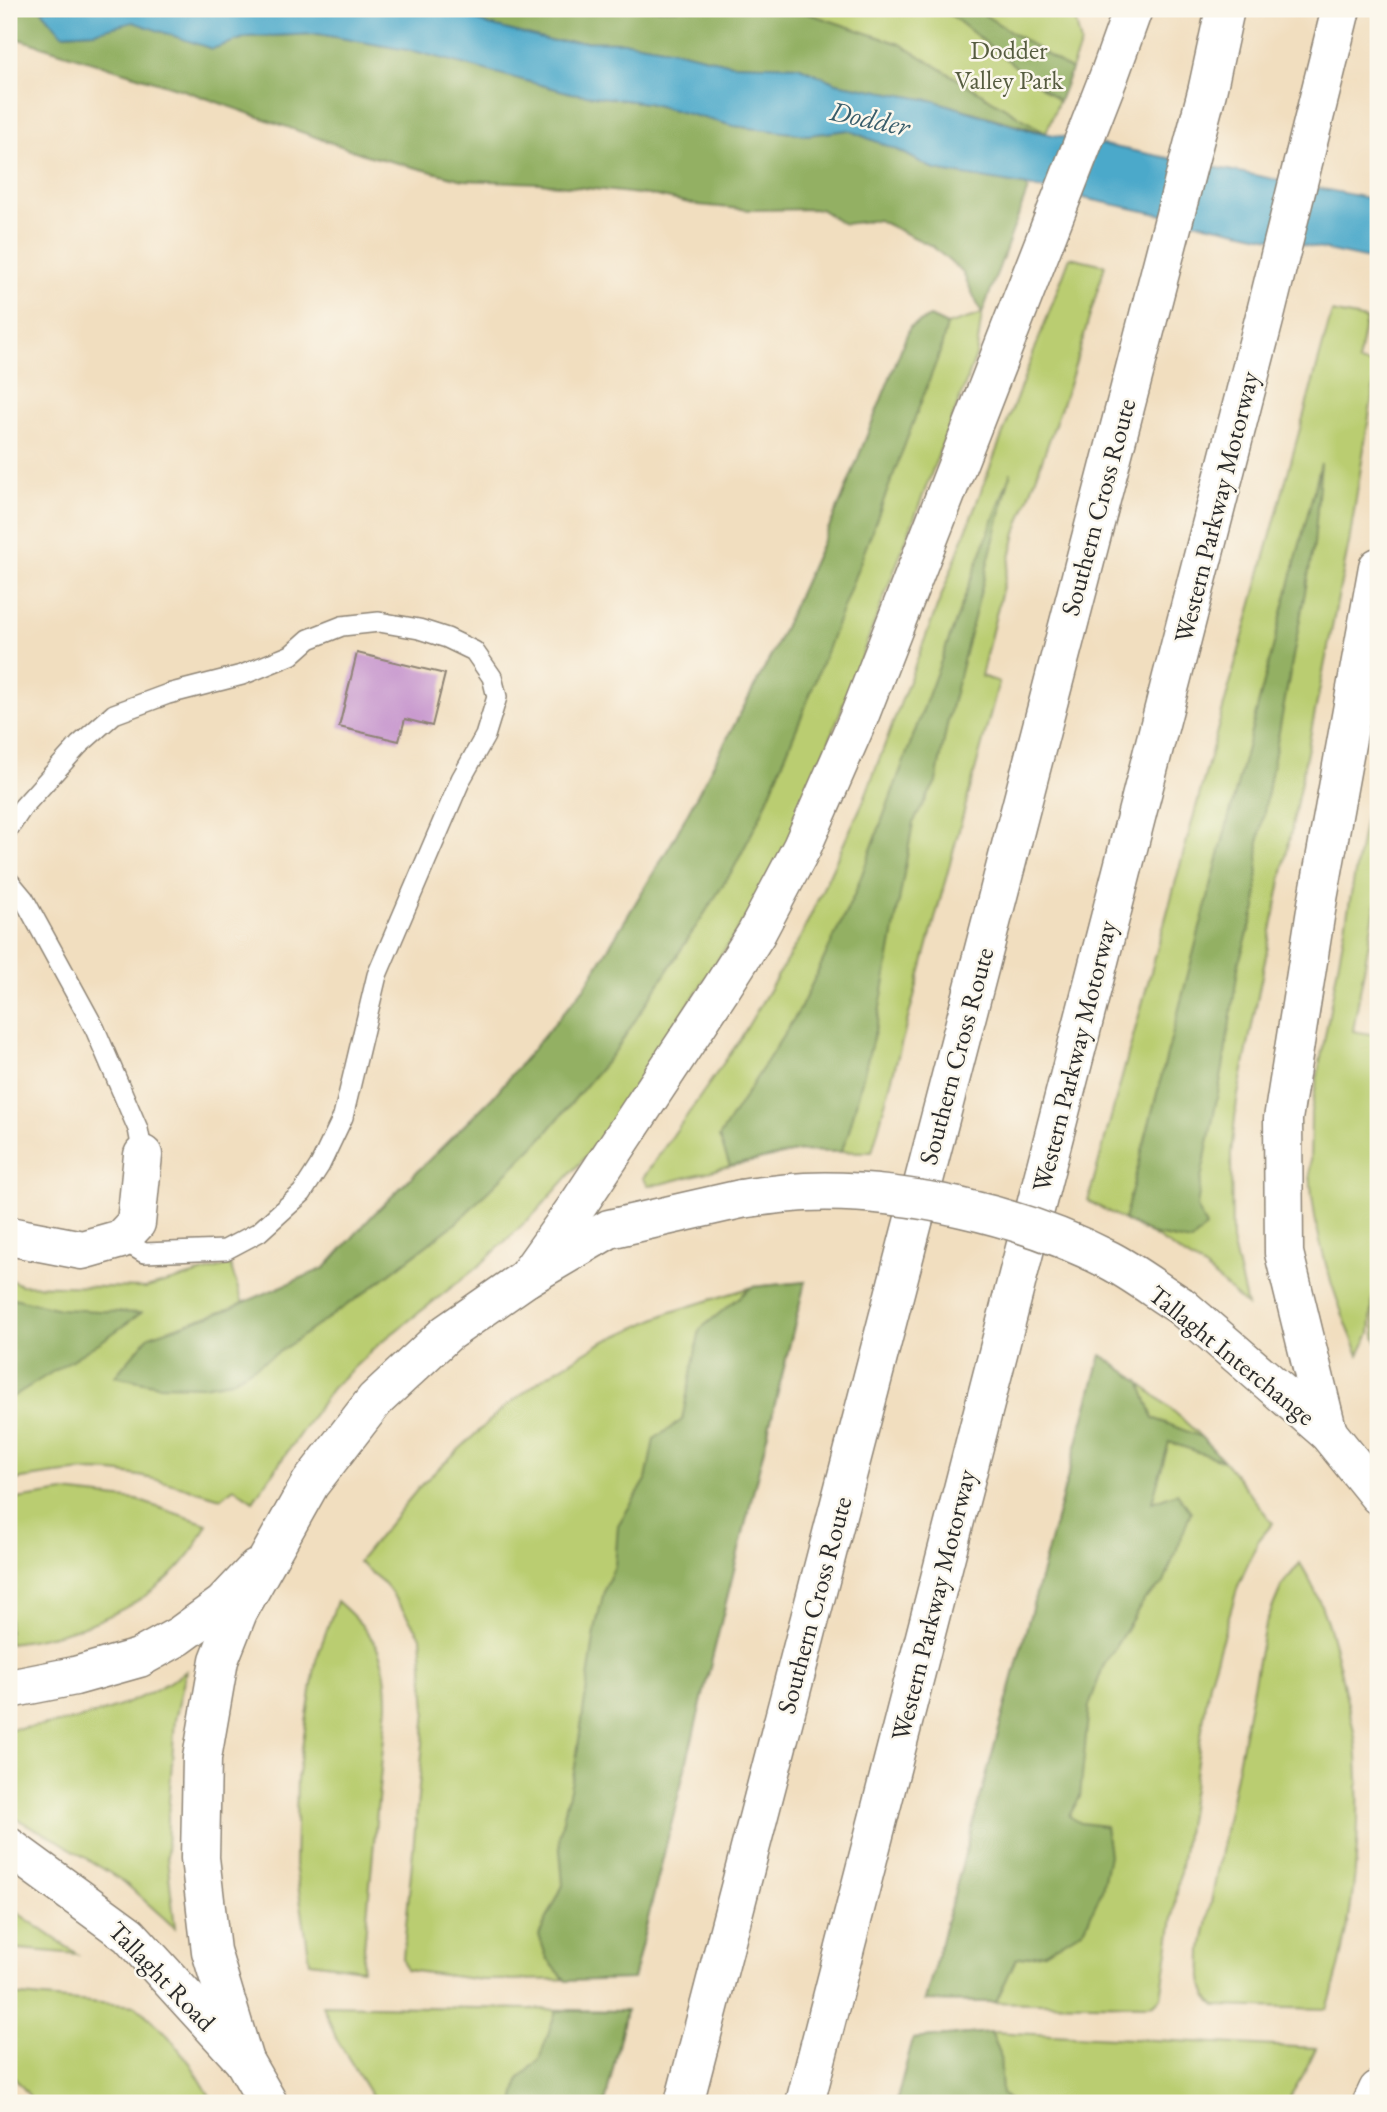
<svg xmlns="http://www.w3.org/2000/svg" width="1387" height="2112" font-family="'EB Garamond',serif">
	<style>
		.green { fill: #bacd71; stroke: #727c4e; stroke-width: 2 }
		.forest { fill: #93b063; stroke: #5f6e47; stroke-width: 2 }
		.water { fill: #4ba9ca; stroke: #3b6a7a; stroke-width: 2 }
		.building { fill: #c797ce }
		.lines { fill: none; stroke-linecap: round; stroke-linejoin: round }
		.lane-casing { stroke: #8e8475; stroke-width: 22 }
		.street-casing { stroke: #8e8475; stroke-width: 41 }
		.secondary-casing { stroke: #8e8475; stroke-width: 41 }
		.primary-casing { stroke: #8e8475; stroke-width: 41 }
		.highway-casing { stroke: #8e8475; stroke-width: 41 }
		.lane { stroke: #fff; stroke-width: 19 }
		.street { stroke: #fff; stroke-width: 38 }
		.secondary { stroke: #fff; stroke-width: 38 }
		.primary { stroke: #fff; stroke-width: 38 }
		.highway { stroke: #fff; stroke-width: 38 }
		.primary-bridge-casing { stroke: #8e8475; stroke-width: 41; stroke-linecap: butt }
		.primary-bridge { stroke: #fff; stroke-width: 38 }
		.labels { text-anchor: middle; stroke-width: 5; stroke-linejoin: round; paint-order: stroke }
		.park-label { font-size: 26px; fill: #565c40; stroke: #fbf7ec }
		.street-label { font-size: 26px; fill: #2b2b2b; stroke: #fbf7ec }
		.water-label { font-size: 28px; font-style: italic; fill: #385d6b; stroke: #fbf7ec }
	</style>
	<rect width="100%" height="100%" fill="#fbf7ec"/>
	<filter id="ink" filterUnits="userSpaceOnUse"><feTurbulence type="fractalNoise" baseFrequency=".0143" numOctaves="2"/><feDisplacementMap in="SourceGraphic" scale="14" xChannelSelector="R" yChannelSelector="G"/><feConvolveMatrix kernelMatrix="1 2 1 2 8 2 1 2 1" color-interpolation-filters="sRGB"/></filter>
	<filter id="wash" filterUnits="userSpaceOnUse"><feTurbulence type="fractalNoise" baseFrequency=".00686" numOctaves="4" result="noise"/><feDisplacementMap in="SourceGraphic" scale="28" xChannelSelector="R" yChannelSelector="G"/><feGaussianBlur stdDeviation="1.57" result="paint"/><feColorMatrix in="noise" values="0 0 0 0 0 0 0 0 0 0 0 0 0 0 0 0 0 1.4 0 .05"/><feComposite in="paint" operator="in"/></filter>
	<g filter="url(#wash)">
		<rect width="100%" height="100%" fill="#f1debf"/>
		<g class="green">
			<path d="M451,9H1073L1081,44L1046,133L675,50Z"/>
			<path d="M1070,257L1105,265L1070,382L1016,533L981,676L999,682L872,1152L800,1151L730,1166L661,1184L648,1185L643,1178L739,1041L801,936L863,802Z"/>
			<path d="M1332,312L1366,319L1358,362L1377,366L1349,543L1237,1100L1231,1154L1232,1241L1247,1306L1206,1269L1151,1234L1088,1201Z"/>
			<path d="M982,314L976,356L831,737L777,870L598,1143L537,1211L479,1266L380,1343L332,1388L253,1501L234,1488L221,1498C185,1488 148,1475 111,1472C77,1469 42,1476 9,1481V1279L21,1285L146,1288L230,1265L243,1303L325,1268L373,1215L493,1097L585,987L674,839L774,650L841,501L910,327L930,317L947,325Z"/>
			<path d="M1378,748V902H1376L1353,1031L1375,1035L1378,1043V1343L1375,1336L1373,1295L1370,1333L1359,1355C1334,1297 1313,1236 1310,1172C1310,1152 1311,1132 1311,1112Z"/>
			<path d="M805,1282L633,1979L482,1980L406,1970L403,1958L426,1711L421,1636L385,1584L358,1562L421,1485L499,1412L543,1378L599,1344L668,1313L752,1287Z"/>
			<path d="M1101,1355C1145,1385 1187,1420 1223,1460C1241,1480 1256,1503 1273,1523L1258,1541L1238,1586L1209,1683L1161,1997L1154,2004L1147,2005L925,2001Z"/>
			<path d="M64,1492L137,1500L207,1524C202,1534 197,1544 191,1553C151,1607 74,1636 9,1643V1500Z"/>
			<path d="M1300,1563C1323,1600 1334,1641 1343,1683C1348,1707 1356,1732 1357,1756C1362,1839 1353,1931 1327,2009L1216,2006C1198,1991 1202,1971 1202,1949L1265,1625L1282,1585Z"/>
			<path d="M337,1601C375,1634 387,1654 387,1705L362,1969L310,1962L295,1865L297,1779L316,1660Z"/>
			<path d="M186,1671L175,1720L168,1816L167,1857L175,1928L124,1882L57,1840L9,1815V1729C72,1725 134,1708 186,1671Z"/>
			<path d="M9,1907L77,1954L9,1948Z"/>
			<path d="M9,1995L136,2006L165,2032L190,2063L214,2103H35L9,2070Z"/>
			<path d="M323,2005L626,2011L605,2103H376L336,2038Z"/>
			<path d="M991,2032L1316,2048L1303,2075L1286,2103H896L913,2039Z"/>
		</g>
		<g class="forest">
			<path d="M9,9H41L63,34L94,32L133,21L212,49L247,37L318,34L418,52L571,93L647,103L734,126L808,135L848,130L900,151L935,170L1023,185L1028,189L982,314L963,273L932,246L878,220L844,224L820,209L752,210L698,205L657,196L540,183L464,180L366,155L183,90L9,36Z"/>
			<path d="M451,9H795L900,44L1046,133L934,101L836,83L798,66L731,64L675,50L627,42L551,41L489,25Z"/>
			<path d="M937,9H975L1071,70L1059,101L952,16Z"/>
			<path d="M930,317L947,325L940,352L803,713L761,815L734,868L616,1050L543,1137L456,1223L363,1294L279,1352L231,1381L203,1386L158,1385L115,1376L149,1336L224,1311L325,1268L373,1215L493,1097L585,987L674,839L774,650L841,501L910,327Z"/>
			<path d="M1321,463L1314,544L1259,839L1256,908L1239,962L1223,1068L1201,1179L1197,1207L1206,1227L1191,1242L1151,1234L1124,1220Z"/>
			<path d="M1011,472L948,720L936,782L913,823L878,1019L848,1135L841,1152L800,1151L730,1166L719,1137L800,1009L855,893Z"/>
			<path d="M805,1282L633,1979L566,1981L547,1959L539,1935L563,1885L559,1837L575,1767L596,1625L605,1587L615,1566L618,1525L646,1480L654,1439L682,1420L700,1329L752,1287Z"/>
			<path d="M9,1297L60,1309L141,1313L102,1341L9,1399Z"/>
			<path d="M1101,1355L1140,1382L1153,1418L1201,1437L1224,1461L1169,1442L1152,1502L1177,1493L1191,1512L1164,1583L1144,1600L1103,1667L1089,1706L1080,1797L1069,1816L1081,1823L1105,1826L1109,1855L1102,1890L1085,1928L1045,1953L1016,1959L996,2002L925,2001Z"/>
			<path d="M556,2011H626L605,2103H514L519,2079L539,2060Z"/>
			<path d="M991,2032L1000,2053L1002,2094L1012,2103H896L913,2039Z"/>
		</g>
		<path class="water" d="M41,9H451L489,25L550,41L627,42L675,50L731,64L798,66L836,83L935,101L1029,130L1378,200V261L1023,185L935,170L900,151L848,130L808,135L734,126L647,103L571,93L418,52L318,34L247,37L212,49L133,22L94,32L62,34Z"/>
		<g id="blocks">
			<path class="building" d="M357,653L445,674L432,726L405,719L399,741L339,727Z"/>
		</g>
	</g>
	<g filter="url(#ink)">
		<use href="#blocks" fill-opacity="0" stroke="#8e8475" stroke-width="2"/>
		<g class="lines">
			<defs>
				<g id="lane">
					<path d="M9,828L23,807L79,745L114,714L168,694L242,675L291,655L309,639L342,626L379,622L419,629L447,638L474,651L492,677L497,697L485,736L461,779L377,975L343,1117L320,1165L302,1193L259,1232L225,1250L144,1253L121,1239"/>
					<path d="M9,881L24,899L95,1029L138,1129L143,1155"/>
				</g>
				<path id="street" d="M9,1236L82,1250L121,1239L136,1223L143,1155"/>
				<g id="secondary">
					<path d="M9,1689L75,1676L139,1658L179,1636L223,1604L256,1569"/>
					<path d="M9,1847L129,1935L244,2061"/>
				</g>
				<g id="primary">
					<path d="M1181,1306L1328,1433L1378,1495"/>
					<path d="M268,2103L244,2061L211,1951L200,1858L202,1758L219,1660L238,1612L310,1484L375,1400L447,1333L526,1278L609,1229L741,1199"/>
					<path d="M1372,2103L1378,2090"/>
				</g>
				<g id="highway">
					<path d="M526,1278L580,1202L721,989L756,934L802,847L859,717L1109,76L1133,9"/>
					<path d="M1328,1433L1284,1253L1283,1119L1317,904L1378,567"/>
					<path d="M684,2103L1207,92L1225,9"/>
					<path d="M805,2103L1266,312L1341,9"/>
				</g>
			</defs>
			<use href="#lane" class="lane-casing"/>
			<use href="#street" class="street-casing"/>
			<use href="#secondary" class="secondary-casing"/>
			<use href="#primary" class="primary-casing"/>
			<use href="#highway" class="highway-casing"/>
			<use href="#lane" class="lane"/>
			<use href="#street" class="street"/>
			<use href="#secondary" class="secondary"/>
			<use href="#primary" class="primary"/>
			<use href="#highway" class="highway"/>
			<defs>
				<path id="primary-bridge" d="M741,1199C762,1196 784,1193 805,1192C902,1188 1023,1215 1109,1260C1134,1273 1157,1291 1181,1306"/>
			</defs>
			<use href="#primary-bridge" class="primary-bridge-casing"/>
			<use href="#primary-bridge" class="primary-bridge"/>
		</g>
	</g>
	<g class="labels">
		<g class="park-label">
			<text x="1009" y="59">Dodder<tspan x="1009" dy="30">Valley Park</tspan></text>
		</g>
		<g class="street-label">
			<text transform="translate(1098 507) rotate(-75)" y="9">Southern Cross Route</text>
			<text transform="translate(1216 507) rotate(-76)" y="9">Western Parkway Motorway</text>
			<text transform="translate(956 1056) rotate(-75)" y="9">Southern Cross Route</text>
			<text transform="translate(1074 1056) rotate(-76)" y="9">Western Parkway Motorway</text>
			<text transform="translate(1232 1355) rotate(39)" y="9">Tallaght Interchange</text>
			<text transform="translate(814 1605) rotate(-75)" y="9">Southern Cross Route</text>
			<text transform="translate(933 1605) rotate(-76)" y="9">Western Parkway Motorway</text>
			<text transform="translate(162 1976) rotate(46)" y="9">Tallaght Road</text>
		</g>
		<g class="water-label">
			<text transform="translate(870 118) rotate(12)" y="10">Dodder</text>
		</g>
	</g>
	<rect width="1387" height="2112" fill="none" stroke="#fbf7ec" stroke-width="35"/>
</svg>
